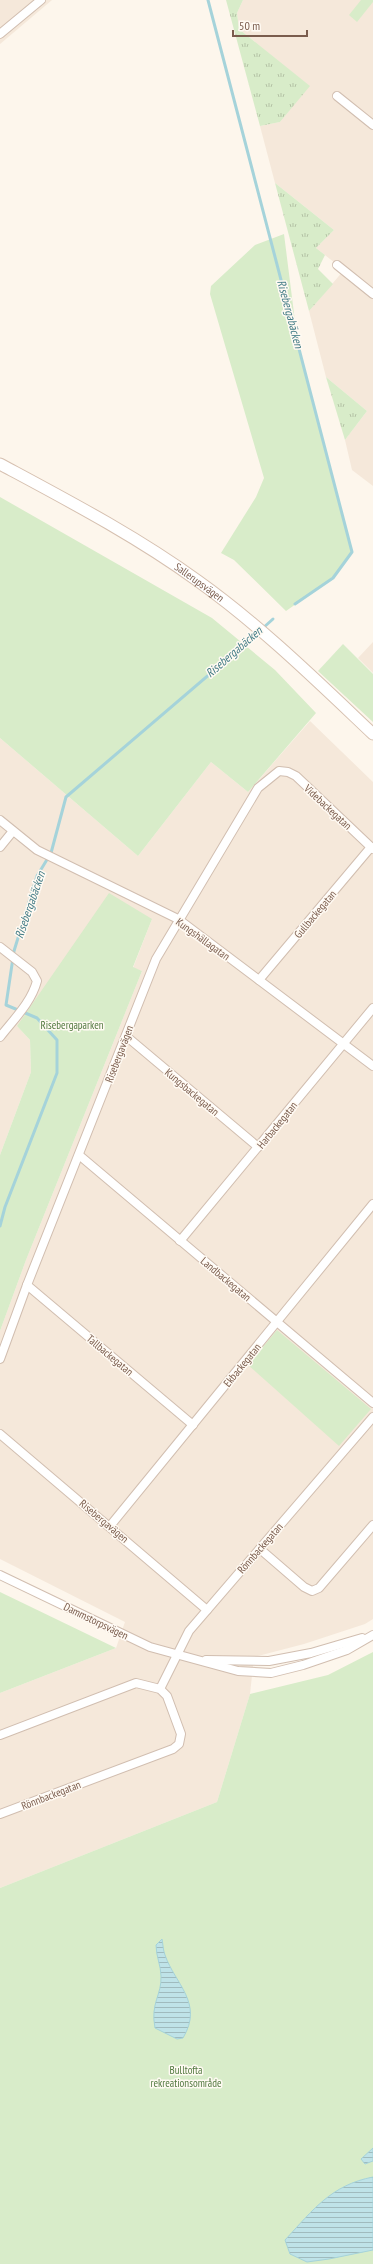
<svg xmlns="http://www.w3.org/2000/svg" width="373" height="2264" font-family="'PT Sans Narrow',sans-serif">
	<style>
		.residential { fill: #f5e8da }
		.grass { fill: url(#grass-tufts) }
		.park { fill: #d8ecc9 }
		.water { fill: url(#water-rules); stroke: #a5d3da }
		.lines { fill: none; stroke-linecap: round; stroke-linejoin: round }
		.stream { stroke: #a5d3da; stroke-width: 3 }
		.minor-casing { stroke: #d1beb0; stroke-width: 10 }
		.secondary-casing { stroke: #d6c0b0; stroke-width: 13 }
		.minor { stroke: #fff; stroke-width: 8 }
		.secondary { stroke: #fff; stroke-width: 11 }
		.labels { text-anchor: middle; stroke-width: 3; stroke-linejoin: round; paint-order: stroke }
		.street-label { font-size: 11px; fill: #7a5c4d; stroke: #fffaf3 }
		.park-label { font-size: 11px; fill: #537a41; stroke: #fffaf3 }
		.water-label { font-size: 12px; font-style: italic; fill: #437c86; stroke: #fffaf3 }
	</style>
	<defs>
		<pattern id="grass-tufts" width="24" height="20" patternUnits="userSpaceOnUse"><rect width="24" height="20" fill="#d8ecc9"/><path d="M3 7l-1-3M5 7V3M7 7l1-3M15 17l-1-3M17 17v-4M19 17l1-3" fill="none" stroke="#b4c2a5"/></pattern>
		<pattern id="water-rules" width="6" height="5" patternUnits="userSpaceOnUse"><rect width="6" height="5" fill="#bfe3e8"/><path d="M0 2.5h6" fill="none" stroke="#a0bbbe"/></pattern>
	</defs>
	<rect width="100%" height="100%" fill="#fdf6ec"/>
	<g class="residential">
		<path d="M0,0H52L0,44Z"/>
		<path d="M243,0H373V486L352,470L345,440L367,411L326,377L309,311L344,270L316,248L334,230L275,183L260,126L280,122L309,86L239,29L237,13Z"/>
		<path d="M373,642V673L358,658Z"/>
		<path d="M310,721L373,782V1619L365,1624L304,1644L254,1657L250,1694L217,1802L0,1888V1693L116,1648L125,1622L0,1559V1331L26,1260L142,971L133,968L152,919L17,1026L30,1040L31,1072L0,1155V738L138,856L211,762L248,792Z"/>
	</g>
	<g class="grass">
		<path d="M226,0H243L237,13L239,29L310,86L280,122L260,126Z"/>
		<path d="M275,183L334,230L316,248L325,255L318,269L333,284L309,311Z"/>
		<path d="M326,377L367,411L345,440Z"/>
	</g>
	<g class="park">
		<path d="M361,0H373V2L357,22L349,15Z"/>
		<path d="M284,234L298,345L352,552L333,578L286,611L234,560L221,553L256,497L264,478L210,294L211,286L255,245Z"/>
		<path d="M0,497L212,618L275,670L316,713L248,792L211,762L138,856L0,738Z"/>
		<path d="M343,644L373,674V722L318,671Z"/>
		<path d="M109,893L152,919L133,967L142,971L26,1260L0,1331V1155L31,1072L30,1040L17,1026Z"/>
		<path d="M277,1330L371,1409L339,1446L248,1365Z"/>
		<path d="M0,1592L116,1648L0,1693Z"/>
		<path d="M373,1652V2264H0V1888L217,1802L250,1694L328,1675Z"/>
	</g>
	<g class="water">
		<path d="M162,1939C163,1944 163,1950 165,1955C175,1984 204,2003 183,2038L177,2039L155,2028C150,2003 162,1995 161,1976C161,1966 156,1956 156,1945Z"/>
		<path d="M373,2148V2161L365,2164L361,2159Z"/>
		<path d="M373,2177V2250L329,2259L307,2262L290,2254L285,2240C313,2210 331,2185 373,2177Z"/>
	</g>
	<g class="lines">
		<g class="stream">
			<path d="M208,0L352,552L333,578L295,604"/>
			<path d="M263,628L273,619"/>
			<path d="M0,1226L5,1207L57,1073V1040L37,1018L6,1005L14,951L37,876L51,853L66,797L259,632"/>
		</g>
		<defs>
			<g id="minor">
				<path d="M0,34L41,0"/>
				<path d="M337,96L373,125"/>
				<path d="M337,265L373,294"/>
				<path d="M0,820L37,850L178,919L373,1066"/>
				<path d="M0,847L13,831"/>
				<path d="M0,947L32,972L37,981C31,1003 14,1019 0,1037"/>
				<path d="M259,980L371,847"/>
				<path d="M126,1036L258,1147"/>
				<path d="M79,1155L373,1403"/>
				<path d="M180,1241L373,1008"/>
				<path d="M27,1285L193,1425"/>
				<path d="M0,1359L27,1285L156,959L258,788L279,771L288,772L296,776L373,849"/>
				<path d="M0,1434L207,1610"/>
				<path d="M110,1526L373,1204"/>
				<path d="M260,1549L304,1587L312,1591L319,1588L373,1525"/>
				<path d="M0,1575L150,1647L238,1671L271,1673L303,1665L347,1650L373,1635"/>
				<path d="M206,1660L269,1661L311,1653L362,1638"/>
				<path d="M160,1689L189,1631L373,1417"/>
				<path d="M0,1735L136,1683L160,1689L167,1696L181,1734L179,1744L173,1749L0,1814"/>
			</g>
			<g id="secondary">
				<path id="s1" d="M0,464C67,500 136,536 198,581C261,626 317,681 373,734"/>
			</g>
		</defs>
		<use href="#minor" class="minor-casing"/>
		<use href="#secondary" class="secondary-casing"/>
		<use href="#minor" class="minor"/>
		<use href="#secondary" class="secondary"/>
	</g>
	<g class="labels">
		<g class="street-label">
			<text dy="4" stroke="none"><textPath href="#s1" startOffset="232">Sallerupsvägen</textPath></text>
			<text transform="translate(328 807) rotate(43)" y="4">Videbackegatan</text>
			<text transform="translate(315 914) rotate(-50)" y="4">Gullbackegatan</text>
			<text transform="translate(203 939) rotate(36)" y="4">Kungshällagatan</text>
			<text transform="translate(119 1054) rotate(-69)" y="4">Risebergavägen</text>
			<text transform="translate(192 1092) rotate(40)" y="4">Kungsbackegatan</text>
			<text transform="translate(277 1125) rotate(-51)" y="4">Harbackegatan</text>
			<text transform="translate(226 1279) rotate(40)" y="4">Landbackegatan</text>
			<text transform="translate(110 1355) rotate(40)" y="4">Tallbackegatan</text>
			<text transform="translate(242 1365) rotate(-51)" y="4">Ekbackegatan</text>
			<text transform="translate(104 1521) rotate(40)" y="4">Risebergavägen</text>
			<text transform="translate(260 1548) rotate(-49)" y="4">Rönnbackegatan</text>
			<text transform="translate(96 1621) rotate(26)" y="4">Dammstorpsvägen</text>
			<text transform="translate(51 1795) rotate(-21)" y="4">Rönnbackegatan</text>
		</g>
		<g class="park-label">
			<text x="72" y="1029">Risebergaparken</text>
			<text x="186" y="2074">Bulltofta<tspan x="186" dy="13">rekreationsområde</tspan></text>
		</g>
		<g class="water-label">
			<text transform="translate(290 314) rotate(75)" y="4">Risebergabäcken</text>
			<text transform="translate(234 652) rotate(-41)" y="4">Risebergabäcken</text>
			<text transform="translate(30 905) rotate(-71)" y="4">Risebergabäcken</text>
		</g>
	</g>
	<path d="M233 30v6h74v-6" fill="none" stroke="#7a5c4d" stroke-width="2"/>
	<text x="239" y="30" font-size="12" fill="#7a5c4d" stroke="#fffaf3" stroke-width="3" paint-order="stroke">50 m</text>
</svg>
